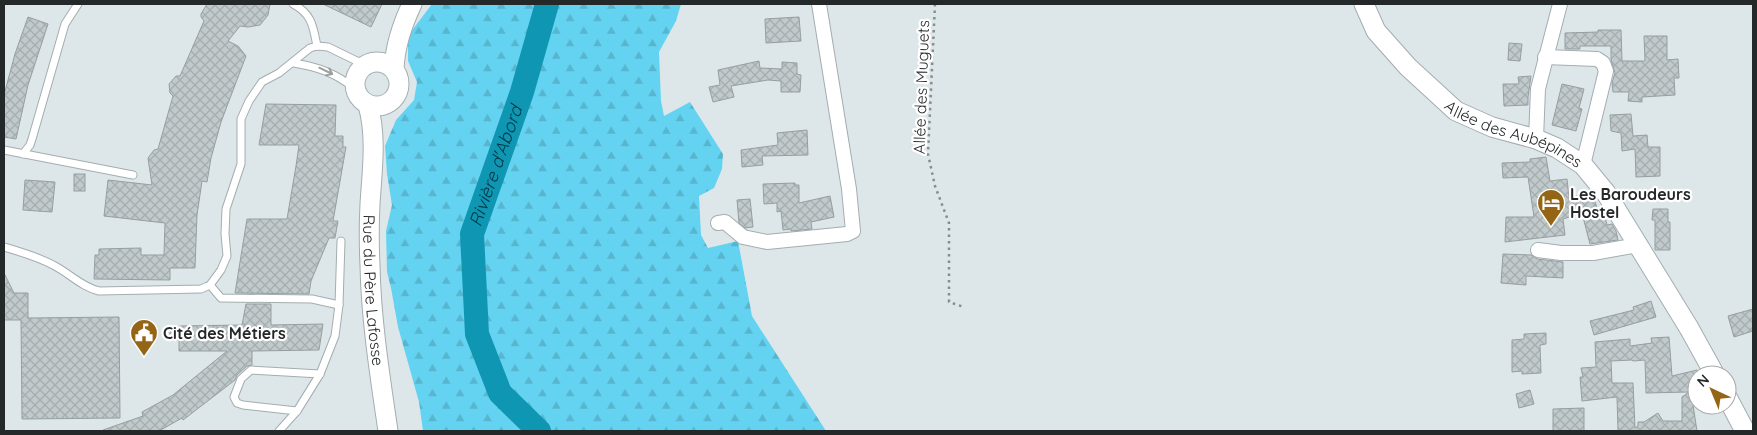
<svg xmlns="http://www.w3.org/2000/svg" width="1757" height="435" font-family="Quicksand,sans-serif">
	<style>
		.forest { fill: url(#forest-firs) }
		.lines { fill: none; stroke-linecap: round; stroke-linejoin: round }
		.river { stroke: #0f96b2; stroke-width: 24 }
		.building { fill: url(#building-cross-hatch); stroke: #959ea1; fill-rule: evenodd }
		.lane-casing { stroke: #a4adb0; stroke-width: 9 }
		.street-casing { stroke: #a4adb0; stroke-width: 16 }
		.secondary-casing { stroke: #a4adb0; stroke-width: 21 }
		.path { stroke: #868d8e; stroke-width: 2.5; stroke-dasharray: 2.5 4; stroke-linecap: butt }
		.lane { stroke: #fff; stroke-width: 7 }
		.street { stroke: #fff; stroke-width: 14 }
		.secondary { stroke: #fff; stroke-width: 19 }
		.oneway { stroke: #9d9e9f }
		.labels { text-anchor: middle; stroke-width: 4.5; stroke-linejoin: round; paint-order: stroke }
		.street-label { font-size: 16px; fill: #252829; stroke: #fff }
		.poi-label { font-size: 16px; font-weight: bold; fill: #252829; stroke: #fff; text-anchor: start }
		.water-label { font-size: 18px; font-style: italic; fill: #013844; stroke: #fff }
	</style>
	<defs>
		<pattern id="forest-firs" width="22" height="20" patternUnits="userSpaceOnUse" patternTransform="scale(1.25)"><rect width="22" height="20" fill="#64d3f1"/><path d="M5 1l3.5 6h-7zM16 11l3.5 6h-7z" fill="#57b5cf"/></pattern>
		<pattern id="building-cross-hatch" width="8" height="8" patternUnits="userSpaceOnUse" patternTransform="scale(1.25)"><rect width="8" height="8" fill="#c0c9cb"/><path d="M0 0l8 8M0 8l8-8" fill="none" stroke="#a5adae"/></pattern>
	</defs>
	<rect width="100%" height="100%" fill="#dde7e9"/>
	<path class="forest" d="M432,4H681L676,21L659,52L661,101L664,116L690,102L723,154L722,169L714,188L699,196L701,235L708,248L738,241L752,316L826,431H423L419,402L398,327L391,288L387,272L386,231L392,205L387,174L385,146L396,120L414,100L417,82L408,61V44L410,33Z"/>
	<g class="lines">
		<path class="river" id="s1" d="M539,431L500,393L477,334L472,234L522,92L547,4"/>
	</g>
	<g class="building">
		<path d="M207,4H270L268,15L260,25L248,27L240,26L228,41L238,46L246,56L221,122L211,158L207,182L202,181L197,215L195,268H170V280L94,279L95,255H99V249L141,248V255H164L165,223L104,216L108,180L152,185L148,158L154,150L158,149L173,96L170,93L169,84L176,76H180L204,21L201,17V14Z"/>
		<path d="M323,4H382L371,27Z"/>
		<path d="M28,17L48,24L28,85L16,139L4,137V95L15,54Z"/>
		<path d="M799,17L801,41L766,43L765,19Z"/>
		<path d="M1598,30H1621L1622,61H1645L1644,36H1667V60L1678,59L1679,78H1674L1675,95L1642,97V102L1628,101L1629,92H1613L1612,83L1615,73L1611,60V46H1580V49H1565V33L1598,32Z"/>
		<path d="M1509,43L1522,44L1520,61L1508,60Z"/>
		<path d="M759,61L760,68L782,69V62L797,63V74L801,75L800,92H781V81L768,80L731,86L734,97L713,102L709,87L720,85L718,70Z"/>
		<path d="M1531,76L1528,97V105L1504,106L1503,84H1519L1518,77Z"/>
		<path d="M1562,84L1584,89L1579,108L1582,109L1576,131L1552,125Z"/>
		<path d="M266,104L336,105L335,136H343V147H346L333,221H338L335,238H329L311,281L309,294L235,293L247,219H287L296,166L299,145H259Z"/>
		<path d="M1631,114L1633,136L1647,135L1648,147H1660V176L1636,177L1635,149L1622,151L1621,133L1611,131L1610,115Z"/>
		<path d="M807,130L808,155L762,156L763,165L742,167L741,150L778,145L777,133Z"/>
		<path d="M1546,157L1550,181L1567,179L1569,198L1590,192L1593,195L1600,218L1605,217L1607,225L1612,224L1616,231L1618,240L1590,244L1582,213L1563,219L1565,235L1505,242L1506,217H1534L1528,177L1503,178L1502,163L1530,162V159Z"/>
		<rect x="74" y="174" width="11" height="17"/>
		<path d="M25,180L55,182L52,212L23,210Z"/>
		<path d="M795,183V185H799V203L830,196L834,217L811,222L812,229L791,231V229L783,230L781,211L777,212V203L764,204L763,184Z"/>
		<path d="M750,199L753,227L745,228L739,223L737,200Z"/>
		<path d="M1653,209H1668V222H1670V250H1655V220H1652Z"/>
		<path d="M1503,254L1531,255L1537,259L1563,262V278L1526,276V285L1501,283Z"/>
		<path d="M4,273L14,293H28V318L119,317L120,418L22,419L21,320H4Z"/>
		<path d="M1651,301L1656,317L1594,335L1590,321L1634,310L1633,307Z"/>
		<path d="M246,304H271V325L323,324L319,350L252,351V365L247,366L237,375L235,380L183,420L182,418L159,431H103V430L143,416L142,412L173,395L227,351H179V340H170V332L180,326L242,325Z"/>
		<path d="M1753,309V331L1734,337L1728,316Z"/>
		<path d="M1546,333V344L1540,345L1541,373L1522,374V371L1512,372V340L1524,339V334Z"/>
		<path d="M1669,337L1672,376L1697,370V405H1693L1697,431H1618L1617,397L1582,401L1580,377H1583L1581,368L1596,367L1595,342L1630,339V346L1652,343L1651,338ZM1632,360L1633,361L1645,360L1646,393L1689,392L1682,397V421H1663L1658,413L1644,422H1638V426L1635,428L1633,383H1612L1611,361Z"/>
		<path d="M1530,390L1534,404L1519,408L1516,394Z"/>
		<path d="M1584,408V431H1553V409Z"/>
	</g>
	<g class="lines">
		<defs>
			<g id="lane">
				<path d="M293,4C312,14 313,26 317,46"/>
				<path d="M294,63C318,67 335,73 354,88"/>
				<path d="M4,150L133,175"/>
				<path d="M23,154L30,145L32,139L65,24L78,4"/>
				<path d="M4,247C21,252 39,257 55,266C70,274 82,287 99,291L201,289L210,285L221,270L227,256L225,234L226,209L241,164V119L249,101L262,82L279,73L310,48L317,46L328,47L365,65"/>
				<path d="M210,285L221,298L312,299L339,305"/>
				<path d="M297,411L243,405L237,403L234,397L241,379L251,370L320,374"/>
				<path d="M279,431L297,411L320,374L335,336L339,305L341,241"/>
			</g>
			<g id="street">
				<path d="M1545,57L1597,59L1603,63L1606,71L1583,165"/>
				<path d="M1536,139L1538,89L1541,77L1560,4"/>
				<path d="M718,223L725,222L743,237L767,242L847,234L853,231L849,189L819,4"/>
				<path d="M1538,250L1561,253H1593L1638,245"/>
			</g>
			<g id="secondary">
				<path id="s2" d="M1364,4L1376,31L1408,67L1456,111L1492,127L1536,139L1557,148L1583,165L1606,193L1689,328L1715,375"/>
				<circle cx="377" cy="84" r="22"/>
				<path d="M394,69C395,46 402,25 412,4"/>
				<path id="s3" d="M368,105C377,137 372,171 370,204C369,224 369,245 370,265C371,320 380,376 388,431"/>
				<path d="M1727,397L1745,431"/>
			</g>
		</defs>
		<use href="#lane" class="lane-casing"/>
		<use href="#street" class="street-casing"/>
		<use href="#secondary" class="secondary-casing"/>
		<path class="path" d="M935,4L928,154L935,186L949,223V302L964,307"/>
		<use href="#lane" class="lane"/>
		<use href="#street" class="street"/>
		<use href="#secondary" class="secondary"/>
	</g>
	<defs><path id="oneway-shaft" d="M-6 0H5M1.5-3L5.5 0L1.5 3" fill="none" stroke-width="1.6" stroke-linecap="round" stroke-linejoin="round" transform="scale(1.25)"/></defs>
	<use class="oneway" href="#oneway-shaft" transform="translate(326 71) rotate(26)"/>
	<defs>
		<symbol id="hotel-pin" viewBox="-11 -11 22 30"><path d="M0 17L-7.5 6A9.5 9.5 0 1 1 7.5 6Z" fill="#946514" stroke="#fff"/><path d="M-6-4.5h1.5V1H6V5H4.5V3h-9V5H-6ZM-4 0a1.8 1.8 0 1 1 3.6 0ZM.5 0V-2.5h3Q6-2.5 6 0Z" fill="#fff"/></symbol>
		<symbol id="civic-pin" viewBox="-11 -11 22 30"><path d="M0 17L-7.5 6A9.5 9.5 0 1 1 7.5 6Z" fill="#946514" stroke="#fff"/><path d="M-.6-6.5H3V-4.5H.6V-3L4-1V1h2V6H-6V1h2V-1L-.6-3ZM-1.2 2.5V6h2.4V2.5Z" fill="#fff"/></symbol>
	</defs>
	<g fill-rule="evenodd">
		<use href="#hotel-pin" x="1535" y="187" width="32" height="43"/>
		<use href="#civic-pin" x="128" y="317" width="32" height="43"/>
	</g>
	<g class="labels">
		<g class="street-label">
			<text transform="translate(921 87) rotate(-88)" y="6">Allée des Muguets</text>
			<text dy="6" stroke="none"><textPath href="#s2" startOffset="205">Allée des Aubépines</textPath></text>
			<text dy="6" stroke="none"><textPath href="#s3" startOffset="186">Rue du Père Lafosse</textPath></text>
		</g>
		<g class="poi-label">
			<text x="1570" y="200">Les Baroudeurs<tspan x="1570" dy="18">Hostel</tspan></text>
			<text x="163" y="339">Cité des Métiers</text>
		</g>
		<g class="water-label">
			<text dy="6" stroke="none"><textPath href="#s1" startOffset="290">Rivière d'Abord</textPath></text>
		</g>
	</g>
	<rect width="1757" height="435" fill="none" stroke="#252829" stroke-width="10"/>
	<g transform="translate(1712 390) rotate(316)"><circle r="24" fill="#ffffff" stroke="#a8a9a9"/>
	<path d="M0-4L9 19L0 12L-9 19Z" fill="#946514"/>
	<text y="-8" font-size="14" font-weight="bold" text-anchor="middle" fill="#252829">N</text>
	</g>
</svg>
